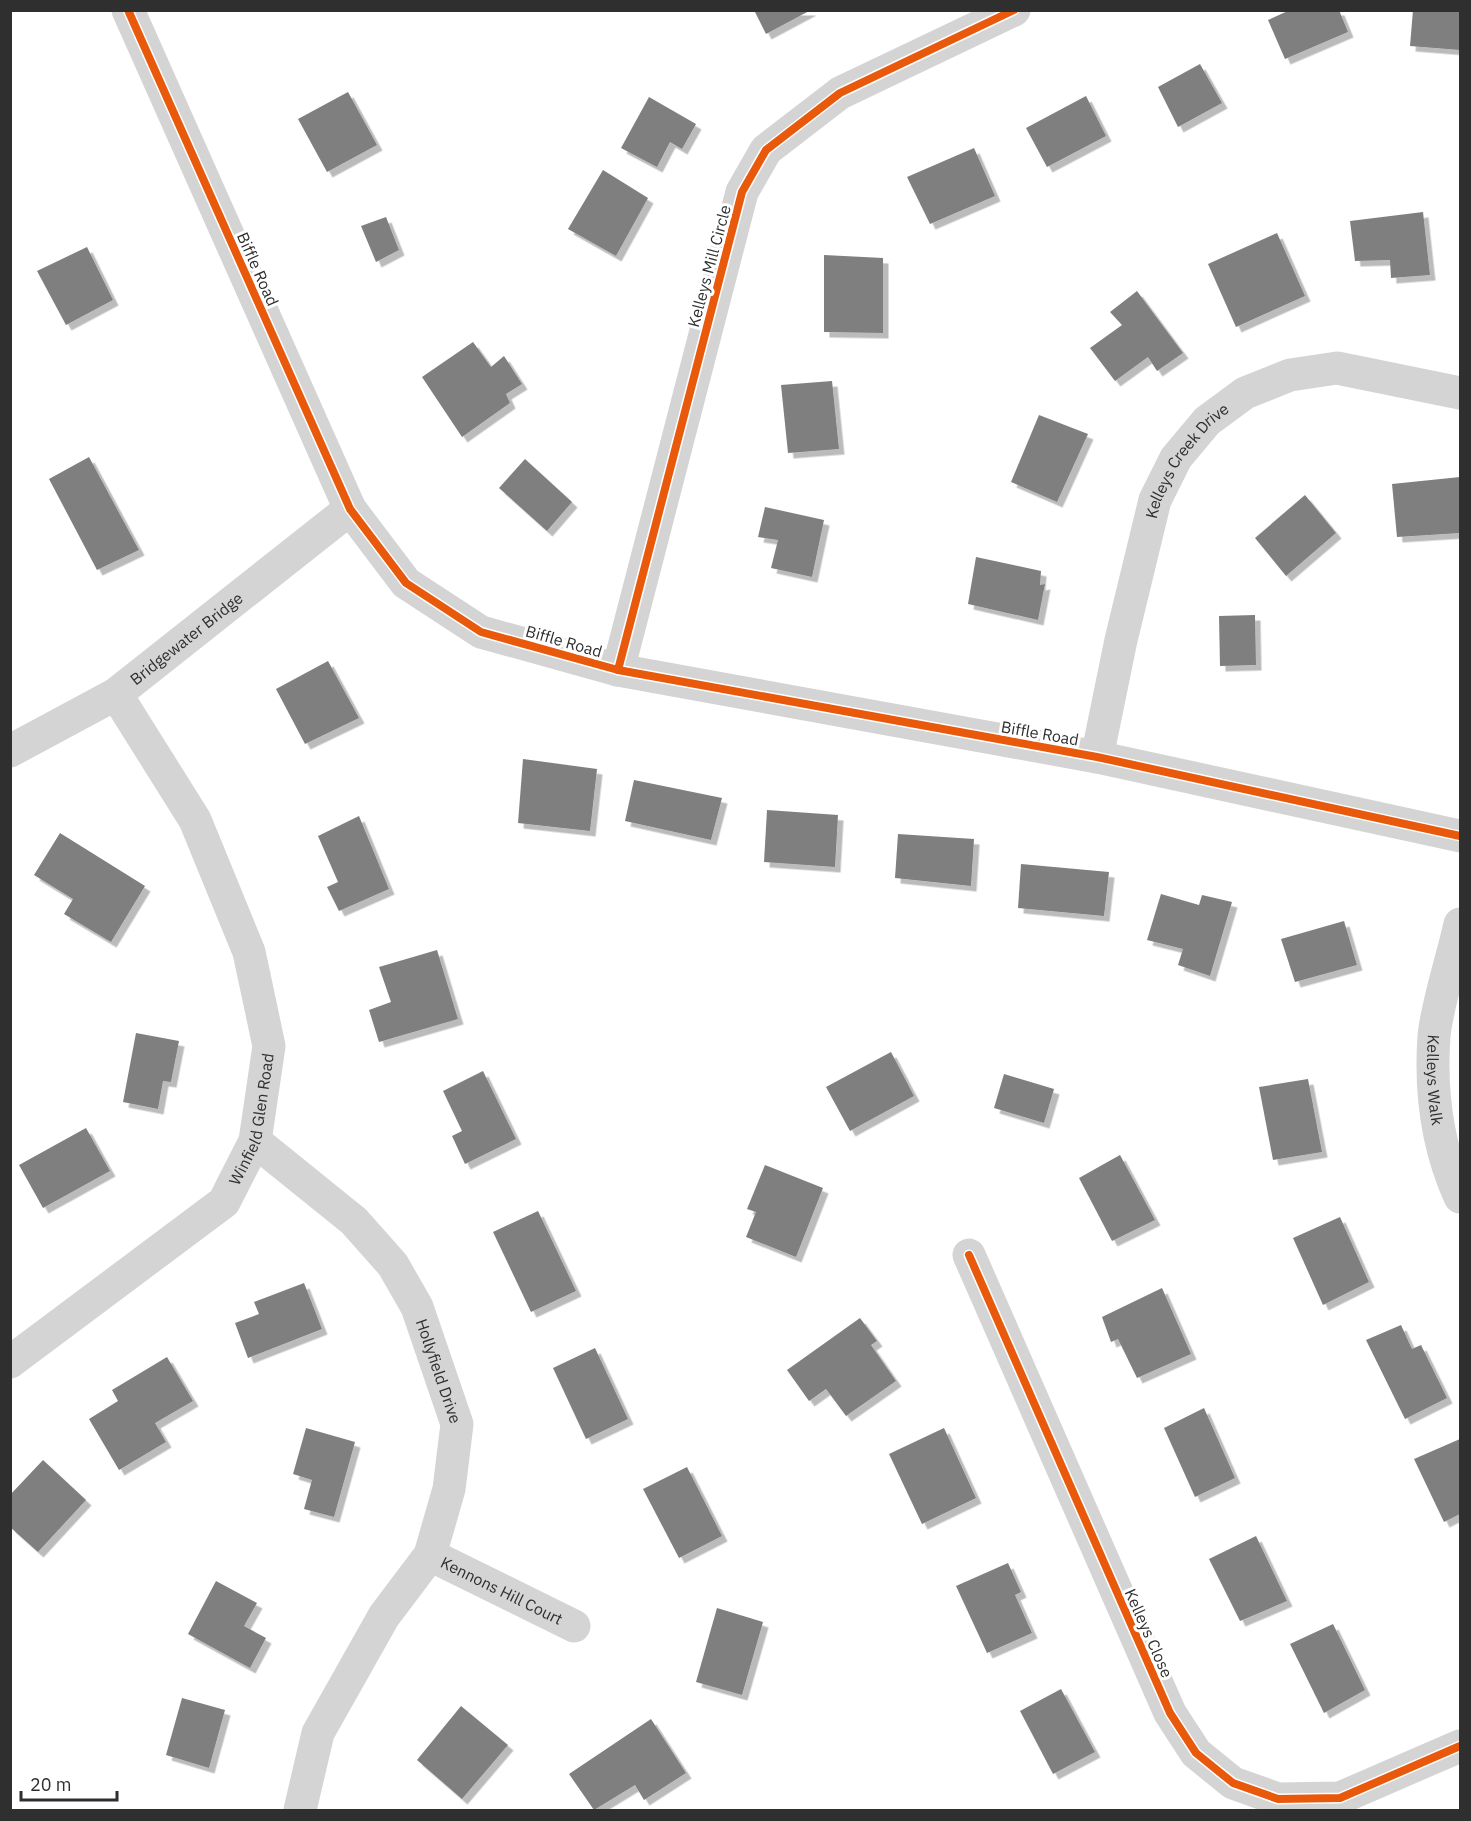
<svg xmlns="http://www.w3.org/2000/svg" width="1471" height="1821" font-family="'IBM Plex Sans',sans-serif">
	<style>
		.building { fill: #7f7f7f; filter: url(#shadow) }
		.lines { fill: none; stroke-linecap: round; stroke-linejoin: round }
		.minor { stroke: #d4d4d4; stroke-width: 33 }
		.tertiary { stroke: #d4d4d4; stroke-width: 33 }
		.cycleway-casing { stroke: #fff; stroke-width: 11 }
		.cycleway { stroke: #e8590c; stroke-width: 8 }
		.labels { text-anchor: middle; stroke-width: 6; stroke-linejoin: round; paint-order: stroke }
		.street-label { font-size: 16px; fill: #2f2f2f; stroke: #fff }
	</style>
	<defs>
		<filter id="shadow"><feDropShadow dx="5.5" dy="5.5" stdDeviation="0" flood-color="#0004"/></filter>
	</defs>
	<rect width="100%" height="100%" fill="#fff"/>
	<g class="building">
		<path d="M754,10H811L766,34Z"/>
		<path d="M1290,10H1339L1348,32L1285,59L1268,20Z"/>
		<path d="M1413,10H1460V50L1410,46Z"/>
		<path d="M1200,64L1222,103L1178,127L1158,87Z"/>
		<path d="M348,92L377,145L327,172L298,119Z"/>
		<path d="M1086,96L1106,136L1047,167L1026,128Z"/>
		<path d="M649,97L696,124L682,149L670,142L657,167L621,148Z"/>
		<path d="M974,148L995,196L930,224L907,177Z"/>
		<path d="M603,170L648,198L616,256L568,229Z"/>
		<path d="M1423,212L1430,275L1391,278L1390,260L1355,261L1350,221Z"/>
		<path d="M386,217L399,250L376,262L361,226Z"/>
		<path d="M1277,233L1305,296L1236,327L1208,264Z"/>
		<path d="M87,247L113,300L66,325L37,271Z"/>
		<path d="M824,255L883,258V333L824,332Z"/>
		<path d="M1137,291L1183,353L1157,371L1148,357L1115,381L1090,348L1122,325L1110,312Z"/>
		<path d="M473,342L491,367L504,356L522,384L506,394L510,403L462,437L422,377Z"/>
		<path d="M832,381L839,449L788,453L781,385Z"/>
		<path d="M1039,415L1088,434L1057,502L1011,482Z"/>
		<path d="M89,457L139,550L97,570L49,479Z"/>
		<path d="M525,459L572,502L547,531L499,488Z"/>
		<path d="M1460,477V533L1397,537L1392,484Z"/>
		<path d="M1305,495L1336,533L1286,576L1255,538Z"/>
		<path d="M765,507L824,520L812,577L771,568L778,540L758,537Z"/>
		<path d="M976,557L1041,571L1040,585L1045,584L1038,620L968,604Z"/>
		<path d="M1255,615L1256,665L1220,666L1219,616Z"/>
		<path d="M328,661L359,718L305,744L276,689Z"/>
		<path d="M523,759L597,769L590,831L518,823Z"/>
		<path d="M634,780L722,798L711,840L625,821Z"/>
		<path d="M767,810L838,815L835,867L764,862Z"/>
		<path d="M359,816L389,889L339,911L327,887L338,882L318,836Z"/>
		<path d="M60,833L145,886L111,942L64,914L73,899L34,875Z"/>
		<path d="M898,834L974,839L971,886L895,878Z"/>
		<path d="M1021,864L1109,872L1104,916L1018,908Z"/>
		<path d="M1161,894L1199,905L1202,895L1232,902L1210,976L1178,965L1183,949L1147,940Z"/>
		<path d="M1344,921L1357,965L1295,982L1281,939Z"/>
		<path d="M437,950L458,1019L379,1042L369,1010L391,1002L379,967Z"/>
		<path d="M136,1033L179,1041L171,1082L163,1081L158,1109L123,1102Z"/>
		<path d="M891,1052L914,1096L850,1131L826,1087Z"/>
		<path d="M483,1071L516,1139L465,1164L452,1136L462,1131L443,1091Z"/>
		<path d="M1004,1074L1054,1089L1044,1123L994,1108Z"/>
		<path d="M1308,1079L1322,1152L1273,1160L1259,1087Z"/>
		<path d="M86,1128L110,1171L43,1208L19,1165Z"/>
		<path d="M1120,1155L1155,1220L1112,1241L1079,1178Z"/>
		<path d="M765,1165L823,1188L796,1257L746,1237L756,1212L747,1209Z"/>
		<path d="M538,1211L576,1291L531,1312L493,1232Z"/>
		<path d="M1340,1217L1369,1282L1323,1305L1293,1238Z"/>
		<path d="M304,1283L322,1329L248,1358L235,1323L259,1314L254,1302Z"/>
		<path d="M1162,1288L1191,1354L1137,1378L1118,1339L1111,1342L1102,1317Z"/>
		<path d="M860,1318L877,1341L871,1345L896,1381L846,1416L826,1389L809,1401L787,1370Z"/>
		<path d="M1401,1325L1412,1349L1421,1345L1447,1398L1405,1419L1366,1340Z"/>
		<path d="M595,1348L628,1419L586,1439L553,1368Z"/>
		<path d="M167,1357L193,1401L155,1423L166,1442L119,1470L89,1419L118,1401L112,1390Z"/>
		<path d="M1204,1408L1235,1478L1195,1497L1164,1428Z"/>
		<path d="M306,1428L355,1442L334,1517L304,1509L312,1480L293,1474Z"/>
		<path d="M944,1428L976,1498L922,1524L889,1454Z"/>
		<path d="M1460,1439V1514L1444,1522L1414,1459Z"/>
		<path d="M43,1460L86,1500L38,1552L10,1527V1495Z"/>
		<path d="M687,1467L722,1536L679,1558L643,1489Z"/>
		<path d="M1256,1536L1287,1601L1240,1621L1209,1559Z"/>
		<path d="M1008,1563L1021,1592L1015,1595L1032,1633L987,1653L956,1586Z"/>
		<path d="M216,1581L257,1603L244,1626L266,1638L250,1668L188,1634Z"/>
		<path d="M717,1608L763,1622L742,1695L696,1682Z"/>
		<path d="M1333,1624L1365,1690L1324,1713L1290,1644Z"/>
		<path d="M1061,1689L1095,1752L1053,1774L1020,1711Z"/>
		<path d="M182,1698L225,1710L209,1768L166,1755Z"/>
		<path d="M461,1706L508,1745L462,1799L417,1760Z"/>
		<path d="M651,1719L686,1773L644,1800L635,1785L594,1810L569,1774Z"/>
	</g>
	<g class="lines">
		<g class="minor">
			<path d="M618,670L742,192L766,150L840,93L1014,10"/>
			<path id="s1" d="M10,751L116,694L350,509"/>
			<path id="s2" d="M1097,757L1121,640L1155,500L1176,458L1207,421L1245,393L1290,375L1337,368L1460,393"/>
			<path id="s3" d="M1460,924C1453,957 1437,1004 1434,1036C1430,1093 1437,1146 1460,1197"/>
			<path id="s4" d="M255,1141L354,1221L393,1265L417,1307L457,1424L449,1489L430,1555L384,1616L318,1733L300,1810"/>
			<path d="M969,1255L1170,1713L1196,1753L1233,1783L1278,1799L1340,1798L1460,1746"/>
			<path id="s5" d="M10,1362L224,1202L255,1141L269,1046L249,952L195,820L116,694"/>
			<path id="s6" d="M430,1555L574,1626"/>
		</g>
		<path class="tertiary" d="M128,10L350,509L406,583L481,632L618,670L1097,757L1460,836"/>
		<defs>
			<g id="cycleway">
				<path d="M128,10L350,509L406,583L481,632L618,670L1097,757L1460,836"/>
				<path d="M618,670L742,192L766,150L840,93L1014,10"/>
				<path d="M969,1255L1170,1713L1196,1753L1233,1783L1278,1799L1340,1798L1460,1746"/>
			</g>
		</defs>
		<use href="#cycleway" class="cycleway-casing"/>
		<use href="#cycleway" class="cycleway"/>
	</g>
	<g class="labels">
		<g class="street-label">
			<text transform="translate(709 266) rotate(-75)" y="6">Kelleys Mill Circle</text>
			<text transform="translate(258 269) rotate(66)" y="6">Biffle Road</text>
			<text dy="6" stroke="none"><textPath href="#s2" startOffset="314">Kelleys Creek Drive</textPath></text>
			<text dy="6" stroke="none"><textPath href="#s1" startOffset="210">Bridgewater Bridge</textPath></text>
			<text transform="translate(564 641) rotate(16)" y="6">Biffle Road</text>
			<text transform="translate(1040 733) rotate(10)" y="6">Biffle Road</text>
			<text dy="6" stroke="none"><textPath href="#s3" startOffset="159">Kelleys Walk</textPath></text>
			<text dy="6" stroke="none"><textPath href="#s5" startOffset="356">Winfield Glen Road</textPath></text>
			<text dy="6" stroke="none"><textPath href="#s4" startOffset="302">Hollyfield Drive</textPath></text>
			<text dy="6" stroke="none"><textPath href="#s6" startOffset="80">Kennons Hill Court</textPath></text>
			<text transform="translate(1149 1633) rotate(66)" y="6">Kelleys Close</text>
		</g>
	</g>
	<rect width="1471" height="1821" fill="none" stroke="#2f2f2f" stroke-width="24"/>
	<path d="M21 1791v9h96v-9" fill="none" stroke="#2f2f2f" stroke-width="3"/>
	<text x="30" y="1791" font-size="18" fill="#2f2f2f" stroke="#ffffff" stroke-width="4.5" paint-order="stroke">20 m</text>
</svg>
